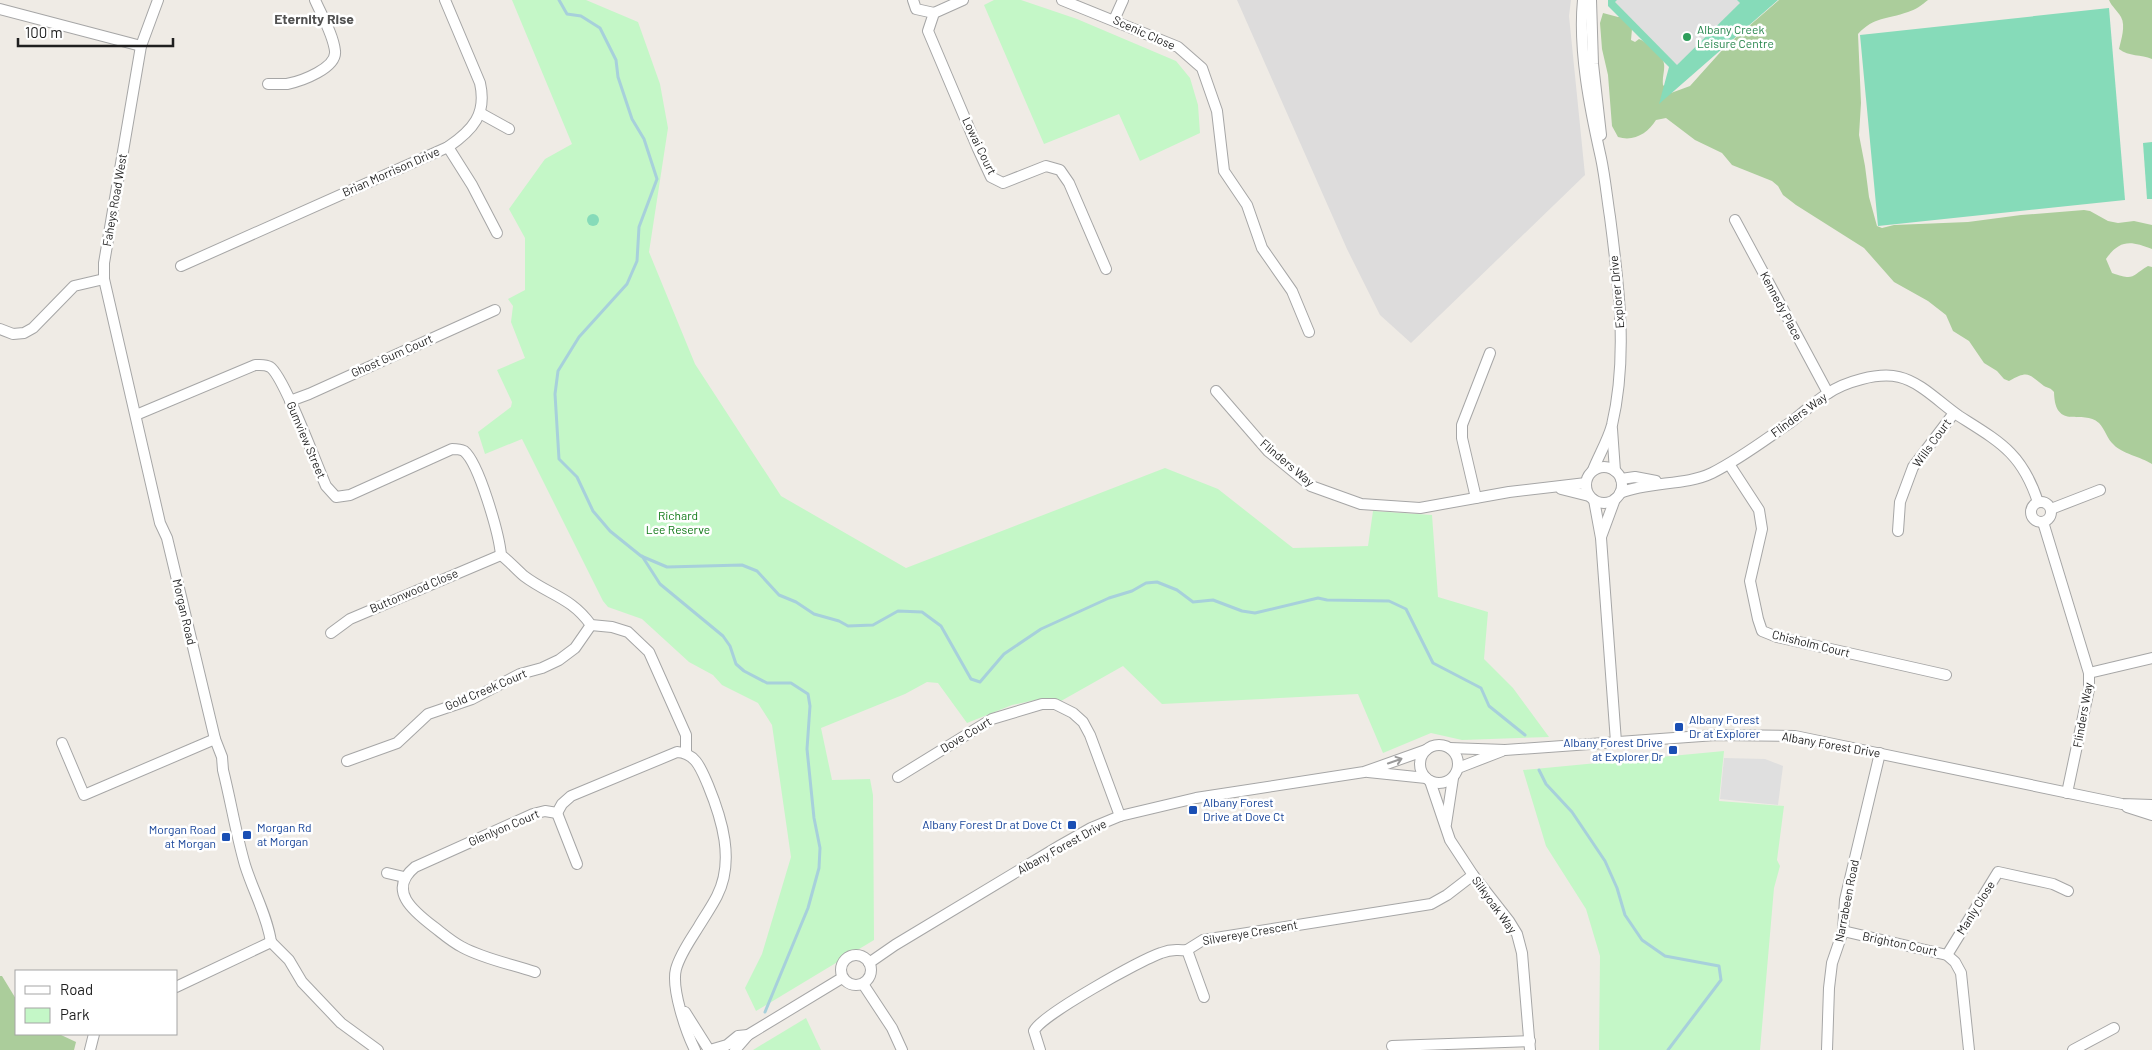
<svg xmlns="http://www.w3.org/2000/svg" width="2152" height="1050" font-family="Barlow,sans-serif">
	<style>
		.residential { fill: #dddcdc }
		.forest { fill: #abcd9b }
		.park { fill: #c4f7c7 }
		.pitch { fill: #86dbb9 }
		.parking { fill: #dfdfdf }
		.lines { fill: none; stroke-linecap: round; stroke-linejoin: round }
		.stream { stroke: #a7d0db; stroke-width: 3 }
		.minor-casing { stroke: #a6a6a6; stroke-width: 12 }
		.minor { stroke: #fff; stroke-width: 10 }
		.oneway { stroke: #9a9a9a }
		.leisure-dot { fill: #2e9e5b; stroke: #fff; stroke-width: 2 }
		.transit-dot { fill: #1a4fb4; stroke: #fff; stroke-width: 2 }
		.labels { text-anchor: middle; stroke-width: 5; stroke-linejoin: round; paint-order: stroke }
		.leisure-label { font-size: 12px; fill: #27864d; stroke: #fff; text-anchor: start }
		.street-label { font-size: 12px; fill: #1f1f1f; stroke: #fff }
		.park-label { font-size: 12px; fill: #107917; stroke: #fff }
		.transit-label { font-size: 12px; fill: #164399; stroke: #fff; text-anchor: start }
		.neighbourhood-label { font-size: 14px; font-weight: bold; fill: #525252; stroke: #fff }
	</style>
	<rect width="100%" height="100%" fill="#efebe5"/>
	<path class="residential" d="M1237,0H1571L1569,16L1585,175L1411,343L1380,315L1347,249Z"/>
	<g class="forest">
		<path d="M1779,0H1928C1922,5 1915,10 1908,12C1886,20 1875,16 1858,34L1861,103L1859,135L1865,166L1869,197L1877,226L1882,228L1894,225L1968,222L2021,215L2084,210L2090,211L2108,221L2118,223L2134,221L2152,225V249C2131,241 2120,239 2106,259L2112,273C2135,281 2131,276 2148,266L2152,267V464C2141,457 2121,453 2114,445C2107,439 2105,429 2099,423C2083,408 2055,432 2054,392C2051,388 2048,388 2044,386C2028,374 2029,370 2009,381L2004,379L1997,371L1984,363L1969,341L1953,331L1946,315L1928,301L1894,282L1864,248L1796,205L1783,195L1778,186L1772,181L1732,165L1722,153L1695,140L1666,118L1656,120C1648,133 1634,142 1618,137L1612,126L1608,75L1602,49L1600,23L1603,13L1618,17L1623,16L1632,29L1631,40L1635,42L1639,39C1647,42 1664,56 1664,64C1665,71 1662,77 1663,85L1671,93L1690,86L1725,47Z"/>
		<path d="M2109,0H2152V59C2141,54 2129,57 2119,49C2121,40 2126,26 2121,17C2117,10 2112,7 2109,0Z"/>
		<path d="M0,976H2L16,999V1034H59L76,1042L74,1050H0Z"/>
	</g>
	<g class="park">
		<path d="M512,0H586L638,22L660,84L668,128L649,252L695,364L781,496L906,568L1165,468L1218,489L1293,548L1368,546L1373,511L1432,515L1438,597L1488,612L1484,659L1513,688L1549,737L1462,740L1431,733L1383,753L1358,694L1162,704L1123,666L1061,701L1044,698L1012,705L967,723L938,683L927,682L905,694L821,728L832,780L870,779L873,795L874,940L756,1011L745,988L762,954L791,857L772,725L758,703L722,685L713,675L689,662L642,619L608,607L603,601L522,439L485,454L478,432L511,407L512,402L497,370L525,358L511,322L513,306L508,299L525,290V238L509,209L545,159L572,144Z"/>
		<path d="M994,0H1021L1077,19L1176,61L1190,78L1198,105L1200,133L1140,161L1119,114L1044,144L984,5Z"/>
		<path d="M1724,751L1719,801L1784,806L1777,860L1780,866L1774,888L1760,1050H1599L1600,956L1586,909L1546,846L1523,770Z"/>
		<path d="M806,1018L821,1050H753Z"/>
	</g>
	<g class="pitch">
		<path d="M1608,0H1778L1659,104L1669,67L1608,6Z"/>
		<path d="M2109,8L2125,200L1878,226L1860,35Z"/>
		<path d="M2152,142V199H2147L2143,143Z"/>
		<circle cx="593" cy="220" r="6"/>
	</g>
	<g class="parking">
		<path d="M1617,0H1737L1740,3L1677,65L1615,2Z"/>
		<path d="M1724,758L1765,759L1783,766L1778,805L1720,799Z"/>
	</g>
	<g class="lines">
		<g class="stream">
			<path d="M559,0L567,14L581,16L600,28L616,60L618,77L632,119L644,139L657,179L639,227L637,261L627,284L579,337L558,371L555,394L559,459L577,477L593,511L610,531L641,556L667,567L742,565L757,571L779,595L796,602L814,614L839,621L848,626L873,625L898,611L922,612L941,626L971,679L980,682L1004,654L1041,629L1109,598L1132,591L1146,583L1157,582L1177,590L1193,602L1213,600L1242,611L1255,613L1318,598L1327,600L1389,601L1406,609L1433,663L1481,688L1489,706L1525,735"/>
			<path d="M642,556L660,584L723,636L730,646L736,664L744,671L767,683H791L808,694L810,706L807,749L814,818L820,848L819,868L808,908L765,1012"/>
			<path d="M1539,770L1546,784L1572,812L1605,861L1617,888L1625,915L1642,940L1665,956L1719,966L1721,980L1668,1050"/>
		</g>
		<defs>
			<g id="minor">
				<path d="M158,0L141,46L104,263V279L160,523L167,538L215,739L222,757L223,770C231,802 236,834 245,865C253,891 267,915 271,942"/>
				<path d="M913,0L916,9L934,13"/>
				<path d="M963,0L934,13L928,31L978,149L991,177L1003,183L1046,166L1060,170L1069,183L1106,269"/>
				<path d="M1062,0L1178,47L1202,68L1217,111L1224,171L1247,205L1262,248L1292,291L1309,332"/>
				<path d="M1583,0C1578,50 1590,109 1601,158C1605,177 1607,198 1610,217C1619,286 1628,357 1612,425C1608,440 1599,455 1593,470"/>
				<path d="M1591,0L1593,64L1601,135"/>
				<path d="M0,9L141,46"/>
				<path d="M1114,20L1123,0"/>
				<path d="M268,84C274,84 281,84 287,84C302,81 337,68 335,51C333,34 322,16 315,0"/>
				<path d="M480,113L509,129"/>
				<path d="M448,147L472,185L497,233"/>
				<path d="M1735,220L1828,393"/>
				<path d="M181,266L448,147C473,130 487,114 480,83L445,0"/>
				<path d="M0,329L13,334L24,333L33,328L74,286L104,279"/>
				<path d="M1216,391L1268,451L1311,486L1361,504L1420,508L1509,492L1586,483"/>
				<path d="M290,401L309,394L495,310"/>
				<path d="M136,415L255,365C260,365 265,364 270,367C284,376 317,466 326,486L336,497L350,495L452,449C456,449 460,449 464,451C479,463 499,534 501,555C509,561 516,569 524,576C549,595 571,597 591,625L612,627L628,632L649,652L686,735V752"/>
				<path d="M1612,429L1615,471"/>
				<path d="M1729,464L1759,510L1762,529L1750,581L1758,619L1762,631L1777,637L1946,675"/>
				<circle cx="1604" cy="485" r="18"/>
				<path d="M1621,479L1635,477L1656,481"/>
				<path d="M1561,489L1589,496"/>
				<path d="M1620,493C1650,481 1685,486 1712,473C1740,459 1766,439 1791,422C1803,413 1814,402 1827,394C1844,382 1878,372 1899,377C1921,382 1941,404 1959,416C2000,442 2022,453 2038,502"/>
				<path d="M1476,498L1462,438V425L1490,353"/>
				<path d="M1594,500L1601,538L1616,742"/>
				<circle cx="2041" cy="512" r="10"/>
				<path d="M2051,509L2100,490"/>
				<path d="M2043,522L2089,673V689L2067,793"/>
				<path d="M1898,531L1900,502L1913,467L1954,413"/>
				<path d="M1601,537L1615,499"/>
				<path d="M331,633L350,619L501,555"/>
				<path d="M2089,673L2152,658"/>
				<path d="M62,743L84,795L215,739"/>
				<circle cx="1439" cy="764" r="19"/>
				<path d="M1450,748L1505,750L1716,735L1795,736L2122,804L2152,805"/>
				<path d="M347,761L397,743L428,714L472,699L520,674L542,668L559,660L575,648L591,625"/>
				<path d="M1458,768L1502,751"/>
				<path d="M1368,772L1426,778"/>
				<path d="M898,777L992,719L1042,704H1055L1073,713L1083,722L1090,735L1120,816"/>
				<path d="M1430,781L1450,840L1473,875L1509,921L1517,934L1522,953L1530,1050"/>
				<path d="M2127,807L2152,815"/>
				<path d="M557,813L577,864"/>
				<path d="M1446,824L1453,778"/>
				<path d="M387,873L404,877"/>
				<path d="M1843,931L1947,955L1955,962L1961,973L1969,1050"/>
				<path d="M271,942L289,960L302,982L341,1023L378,1050"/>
				<path d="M1187,950L1204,997"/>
				<circle cx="856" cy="970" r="15"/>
				<path d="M1947,955L1998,872L2053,884L2068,891"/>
				<path d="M869,963L895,945L1061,845L1091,828L1120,816L1196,798L1364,772L1426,750"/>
				<path d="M535,972C511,964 484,959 462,947C452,942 443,934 434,927C413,911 387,890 415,867L533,814L545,811L557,813L562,804L571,796L677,752C696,753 701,769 708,785C722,819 735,861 717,896C712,906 705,916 699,926C691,939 680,954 676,969C671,988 686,1032 695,1050"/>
				<path d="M863,984L892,1028L902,1050"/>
				<path d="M176,987L271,942"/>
				<path d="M685,1012L709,1050"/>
				<path d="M1392,1046L1530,1041"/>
				<path d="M90,1050L94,1034"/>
				<path d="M710,1050L727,1045L738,1036L748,1035"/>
				<path d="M735,1050L748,1035L842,978"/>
				<path d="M1040,1050L1034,1031C1041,1015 1141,960 1161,953C1174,948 1176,951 1187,950L1203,940L1431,904L1447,895L1473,875"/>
				<path d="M1827,1050L1829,988L1832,963L1843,931L1845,900L1880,753"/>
				<path d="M2073,1050L2114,1028"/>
			</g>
		</defs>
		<use href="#minor" class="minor-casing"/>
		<use href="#minor" class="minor"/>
	</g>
	<defs><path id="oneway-shaft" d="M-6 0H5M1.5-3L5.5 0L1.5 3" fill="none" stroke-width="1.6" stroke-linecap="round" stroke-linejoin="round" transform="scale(1.25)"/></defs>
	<use class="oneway" href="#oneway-shaft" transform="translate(1395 761) rotate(-19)"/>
	<circle class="leisure-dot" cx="1687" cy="37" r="5"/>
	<g class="transit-dot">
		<rect x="1674" y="722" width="10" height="10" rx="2.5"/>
		<rect x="1668" y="745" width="10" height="10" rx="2.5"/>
		<rect x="1188" y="805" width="10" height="10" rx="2.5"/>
		<rect x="1067" y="820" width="10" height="10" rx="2.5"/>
		<rect x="242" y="830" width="10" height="10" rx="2.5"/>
		<rect x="221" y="832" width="10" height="10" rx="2.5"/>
	</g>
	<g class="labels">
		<g class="leisure-label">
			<text x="1697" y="34">Albany Creek<tspan x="1697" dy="14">Leisure Centre</tspan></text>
		</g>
		<g class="street-label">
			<text transform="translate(1144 33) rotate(24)" y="4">Scenic Close</text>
			<text transform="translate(979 146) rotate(64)" y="4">Lowai Court</text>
			<text transform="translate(391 172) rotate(-24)" y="4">Brian Morrison Drive</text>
			<text transform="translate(115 200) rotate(-80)" y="4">Faheys Road West</text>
			<text transform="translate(1617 292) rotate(-95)" y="4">Explorer Drive</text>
			<text transform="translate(1781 306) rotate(62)" y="4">Kennedy Place</text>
			<text transform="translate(392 356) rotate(-24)" y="4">Ghost Gum Court</text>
			<text transform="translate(1799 415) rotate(-36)" y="4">Flinders Way</text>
			<text transform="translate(306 440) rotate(67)" y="4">Gumview Street</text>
			<text transform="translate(1932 443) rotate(-54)" y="4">Wills Court</text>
			<text transform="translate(1287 463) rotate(40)" y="4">Flinders Way</text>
			<text transform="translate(414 591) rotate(-23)" y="4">Buttonwood Close</text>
			<text transform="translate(184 612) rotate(77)" y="4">Morgan Road</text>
			<text transform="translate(1811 644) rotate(14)" y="4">Chisholm Court</text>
			<text transform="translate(486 690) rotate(-23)" y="4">Gold Creek Court</text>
			<text transform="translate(2083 715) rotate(-80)" y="4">Flinders Way</text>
			<text transform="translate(966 735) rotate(-31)" y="4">Dove Court</text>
			<text transform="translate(1831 745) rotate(10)" y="4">Albany Forest Drive</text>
			<text transform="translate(504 828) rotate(-23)" y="4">Glenlyon Court</text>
			<text transform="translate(1062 847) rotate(-29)" y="4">Albany Forest Drive</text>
			<text transform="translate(1847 901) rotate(-79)" y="4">Narrabeen Road</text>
			<text transform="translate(1494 905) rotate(54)" y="4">Silkyoak Way</text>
			<text transform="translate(1976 908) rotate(-58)" y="4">Manly Close</text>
			<text transform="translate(1250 933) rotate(-10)" y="4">Silvereye Crescent</text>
			<text transform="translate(1900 944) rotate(12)" y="4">Brighton Court</text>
		</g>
		<g class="park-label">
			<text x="678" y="520">Richard<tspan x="678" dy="14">Lee Reserve</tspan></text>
		</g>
		<g class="transit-label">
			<text x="1689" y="724">Albany Forest<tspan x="1689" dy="14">Dr at Explorer</tspan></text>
			<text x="1663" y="747" text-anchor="end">Albany Forest Drive<tspan x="1663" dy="14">at Explorer Dr</tspan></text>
			<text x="1203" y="807">Albany Forest<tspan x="1203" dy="14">Drive at Dove Ct</tspan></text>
			<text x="1062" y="829" text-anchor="end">Albany Forest Dr at Dove Ct</text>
			<text x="257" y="832">Morgan Rd<tspan x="257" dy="14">at Morgan</tspan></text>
			<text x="216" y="834" text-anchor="end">Morgan Road<tspan x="216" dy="14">at Morgan</tspan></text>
		</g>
		<g class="neighbourhood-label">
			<text x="314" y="24">Eternity Rise</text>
		</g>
	</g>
	<rect x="15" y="970" width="162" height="65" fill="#ffffff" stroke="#a5a5a5"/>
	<rect x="25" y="986" width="25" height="8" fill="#ffffff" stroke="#a5a5a5"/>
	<text x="60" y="995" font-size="15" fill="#1f1f1f">Road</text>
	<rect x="25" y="1008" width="25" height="15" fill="#c4f7c7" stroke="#a5a5a5"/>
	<text x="60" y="1020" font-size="15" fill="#1f1f1f">Park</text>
	<path d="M18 38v8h155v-8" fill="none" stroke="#1f1f1f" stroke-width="2.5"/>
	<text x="25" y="38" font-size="15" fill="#1f1f1f" stroke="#ffffff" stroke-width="4" paint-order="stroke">100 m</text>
</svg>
